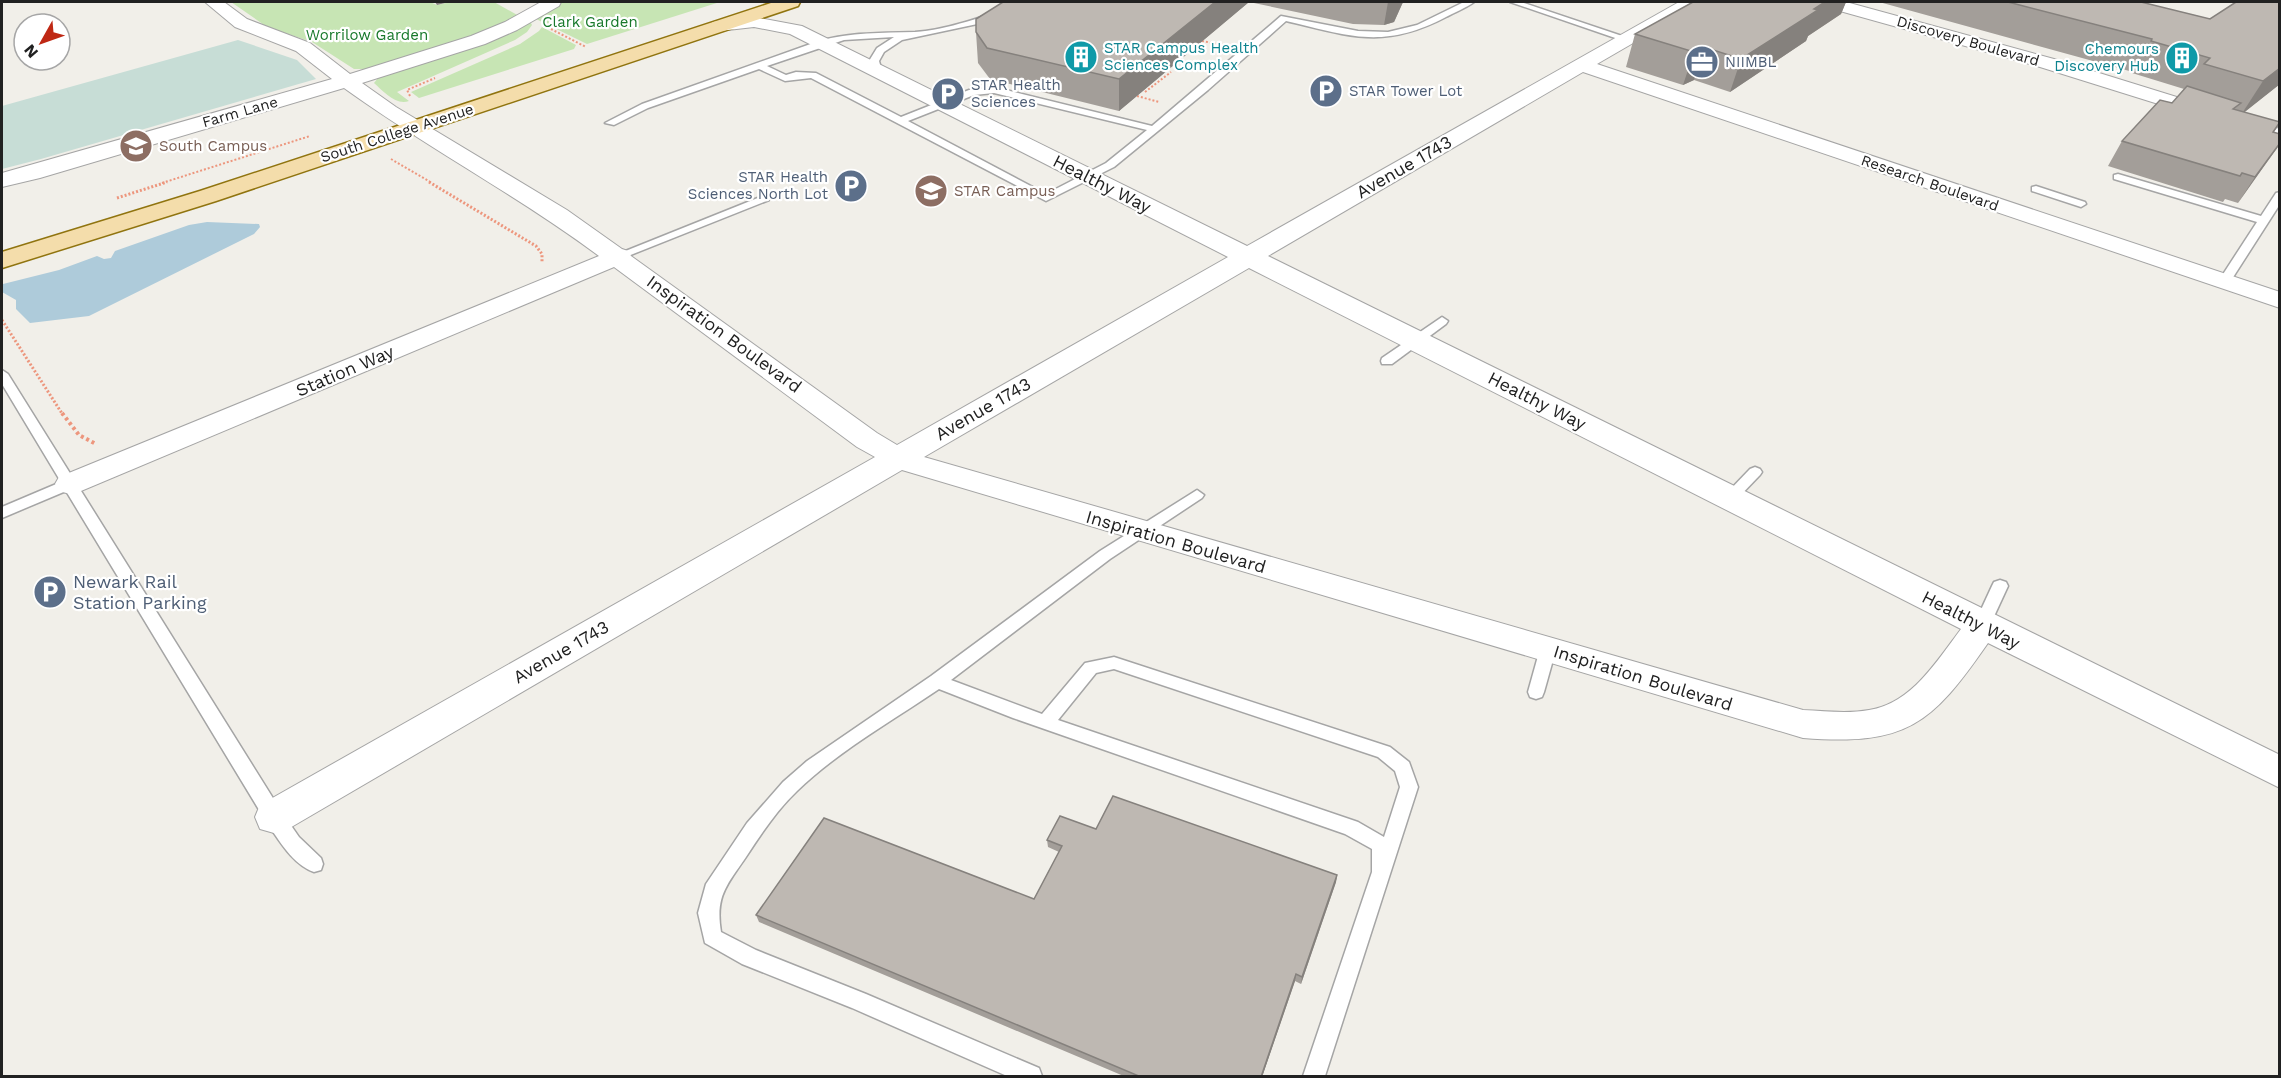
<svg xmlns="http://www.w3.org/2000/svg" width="2281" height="1078" font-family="'Work Sans',sans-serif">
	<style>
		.grass { fill: #c7e5b4 }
		.wetland { fill: #c7ddd6 }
		.water { fill: #aecbda }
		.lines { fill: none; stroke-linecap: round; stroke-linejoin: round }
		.lane-casing { stroke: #a5a5a5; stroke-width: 3 }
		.street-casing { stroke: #a5a5a5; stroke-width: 2 }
		.primary-casing { stroke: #90740f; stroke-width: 3 }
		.path-far2 { stroke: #ed967d; stroke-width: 2; stroke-dasharray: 2 2; stroke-linecap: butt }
		.path-far1 { stroke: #ed967d; stroke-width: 3; stroke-dasharray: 2 2; stroke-linecap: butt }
		.path { stroke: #ed967d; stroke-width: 4; stroke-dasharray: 3 3; stroke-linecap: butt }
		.lane { fill: #fff; fill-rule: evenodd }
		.street { fill: #fff; fill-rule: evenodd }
		.primary { fill: #f4ddab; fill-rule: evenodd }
		.wall { fill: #a39e99 }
		.shaded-wall { fill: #85817d }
		.building { fill: #beb8b2; stroke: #85817d; stroke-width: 1.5 }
		.labels { text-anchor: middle; stroke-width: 4.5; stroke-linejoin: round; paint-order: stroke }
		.far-park-label { font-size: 15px; fill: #17782a; stroke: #fff }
		.far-street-label { font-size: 15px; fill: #212121; stroke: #fff }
		.far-culture-label { font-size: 15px; fill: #0d838f; stroke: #fff; text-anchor: start }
		.far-service-label { font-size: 15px; fill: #4e5e75; stroke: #fff; text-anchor: start }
		.far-education-label { font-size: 15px; fill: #785e54; stroke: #fff; text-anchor: start }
		.street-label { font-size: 18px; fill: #212121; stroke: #fff }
		.service-label { font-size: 18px; fill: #4e5e75; stroke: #fff; text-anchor: start }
	</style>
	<rect width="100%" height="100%" fill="#f1efe9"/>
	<g class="grass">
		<path d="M231,2H430L437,5L450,2H494L519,16L457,43L368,69H354L312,42L267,27Z"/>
		<path d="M561,2H720L587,44L534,18Z"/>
		<path d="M529,19L532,25L527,32L515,40L397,92L409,101C396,106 383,91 374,83L378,78Z"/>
		<path d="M542,27L576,45L574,49L419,98L411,92L520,44L539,31Z"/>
	</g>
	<path class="wetland" d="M238,40L297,60L316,79L41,159L2,169V106Z"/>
	<path class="water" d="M207,222L259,224L260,227L254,234L89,316L30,323L16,309V300L2,292L3,284L59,270L97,256L104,259L111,258L115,251L189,225Z"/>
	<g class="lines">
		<defs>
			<g id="lane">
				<path d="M1025,2H1036L982,23L902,40L884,52L879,61L882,72L877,75L872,72L869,61L877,48L894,37L844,40L767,66L786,75L796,72L816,73L901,117L969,90L994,87L1152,126L1281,16L1358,31L1388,32L1417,25L1464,2H1474C1466,8 1455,12 1446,17C1383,50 1350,36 1286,21L1208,90L1114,167L1046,201L811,78L785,81L759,69L648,108L614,125L605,123L642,104L819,41C851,32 882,33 915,32C949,30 993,13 1025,2ZM994,93L1147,130L1106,163L1046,194L908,121L974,95Z"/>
				<path d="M1510,2H1521L1631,39L1624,41Z"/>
				<path d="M2118,174L2261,216L2276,193L2280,192V204L2230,282L2224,286L2218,282L2257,222L2114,179V175Z"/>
				<path d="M2036,186L2085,202L2086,204L2081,207L2032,191V187Z"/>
				<path d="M765,195L769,196V200L623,258H615L613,256Z"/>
				<path d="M1442,317L1448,321L1446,324L1392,364H1382L1381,361L1382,358Z"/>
				<path d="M2,370L8,374L281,811L299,837L321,858L323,864L321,870L314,872C293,865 279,840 267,823L66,491L2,518V507L61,482L2,384Z"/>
				<path d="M1755,467L1760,469L1762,472L1760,475L1735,501H1725L1723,498L1725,495L1750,469Z"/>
				<path d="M1197,490L1204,495L1202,498L1110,559L951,680L1042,714L1085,663L1114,657L1390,747L1409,762L1418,787L1325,1076H1303L1372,872V849L1345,834L1013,718L939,689C892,721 837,752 797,791C777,810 761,834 746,857C727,885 715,896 721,932L756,950L866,994L1039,1068L1042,1076H1007L852,1008L742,964L705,943L698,913L706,884L747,823L783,782L807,761L931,676L1100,551ZM1114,669L1378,757L1395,771L1400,787L1384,837L1358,822L1058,720L1096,673Z"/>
				<path d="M2000,580L2006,582L2008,586L1990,625L1988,629H1976L1974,625L1992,586L1994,582Z"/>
				<path d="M1548,643L1554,645L1556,649L1544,692L1542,697L1536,699L1530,697L1528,692L1540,649L1542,645Z"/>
			</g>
			<g id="street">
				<path d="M205,2H224L247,19L310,43L350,74L471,36L505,22L541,2H561L559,6L517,30L485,44L362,83L396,107L567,210L622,249L628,251L631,256L877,433L897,445L1228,257L790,34L754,27L719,31L713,30L710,26L713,22L754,17L802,26L1247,246L1679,2H1699L1697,6L1597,64L2280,292V308L1583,72L1268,256L2280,755V788L1988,643C1931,725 1907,746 1803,738L902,470L288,829L274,833L260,829L255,817L260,805L875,457L857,447L614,267L81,491L70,494L59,491L55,484L59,477L599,256C517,195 427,148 344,88L40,178L2,187V173L332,79L296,51L235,27ZM1249,268L1961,629C1937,661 1911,704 1869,710C1847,714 1825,711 1803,710L924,457Z"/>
				<path d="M1819,2H1846L2054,59L2280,129V142L2040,67L1822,6Z"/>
			</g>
			<path id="primary" d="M774,2H800L798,6L216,201L2,268V252L200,191Z"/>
		</defs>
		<use href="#lane" class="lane-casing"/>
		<use href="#street" class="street-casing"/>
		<use href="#primary" class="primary-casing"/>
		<g class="path-far2">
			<path d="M551,29L586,47"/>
			<path d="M1202,41L1223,45"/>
			<path d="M1145,92L1171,72"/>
			<path d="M410,96L407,90L435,78"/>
			<path d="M1137,96L1159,102"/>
			<path d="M391,159L432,183"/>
			<path d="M162,183L310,136"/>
		</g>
		<g class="path-far1">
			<path d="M429,182L536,246L542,254V262"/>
			<path d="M117,198L167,182"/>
			<path d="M2,320L63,415"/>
		</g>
		<path class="path" d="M62,413L79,435L96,444"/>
		<use href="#lane" class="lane"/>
		<use href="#street" class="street"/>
		<use href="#primary" class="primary"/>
	</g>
	<g class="wall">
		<path d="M1003,2H1403L1394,22L1384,25L1353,24L1249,2L1119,111L990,79L978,63L976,32Z"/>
		<path d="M1693,2H1846L1841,14L1808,36L1806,41L1730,92L1694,80L1683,85L1626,67L1635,34Z"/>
		<path d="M1879,2H2141L2210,19L2280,2V84L2244,112L2280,123L2274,132L2280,144L2238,203L2225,199L2223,202L2108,166L2122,141L2172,103L2184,89L2132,73L2133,72Z"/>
		<path d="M1096,829L1337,875L1336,882L1301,984L1295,981L1262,1077H1126L759,922L756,915L1034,899L1059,852L1048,847L1047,840Z"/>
	</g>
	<g class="shaded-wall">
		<path d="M435,2H449L437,5Z"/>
		<path d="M1215,2H1249L1119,111V79Z"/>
		<path d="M1388,2H1403L1394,22L1384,25Z"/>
		<path d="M1825,2H1846L1841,14L1808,36L1806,41L1730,92L1741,59Z"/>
		<path d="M1704,47L1694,80L1683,85L1694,52Z"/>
		<path d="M2280,68V84L2241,115L2263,81Z"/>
		<path d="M2280,144L2268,160L2238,203L2255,177Z"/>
		<path d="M1337,875L1336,882L1301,984L1302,977Z"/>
		<path d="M1296,974L1295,981L1262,1077H1261Z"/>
	</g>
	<g class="building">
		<path d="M1003,2H1215L1119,79L987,48L976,32V19Z"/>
		<path d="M1693,2H1825L1814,9L1818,10L1741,59L1704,47L1694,52L1635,34Z"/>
		<path d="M2008,2H2141L2210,19L2236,2H2280V68L2263,81L2204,64L2210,58L2151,41L2152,39Z"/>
		<path d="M2187,86L2241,103L2233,109L2280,122L2273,132L2280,134V143L2255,177L2242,173L2240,176L2122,141L2160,100L2172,103Z"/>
		<path d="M1113,796L1337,875L1302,977L1296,974L1261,1077H1141L756,915L824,818L1034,899L1062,846L1047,840L1060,816L1096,829Z"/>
	</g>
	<defs>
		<symbol id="building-disc" viewBox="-11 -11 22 22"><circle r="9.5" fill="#0f9aa8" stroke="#fff"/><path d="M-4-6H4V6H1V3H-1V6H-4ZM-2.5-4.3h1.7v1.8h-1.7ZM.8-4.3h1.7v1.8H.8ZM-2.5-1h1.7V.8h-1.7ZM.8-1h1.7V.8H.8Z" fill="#fff"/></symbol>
		<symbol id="office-disc" viewBox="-11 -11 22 22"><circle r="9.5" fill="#5c6f8a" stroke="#fff"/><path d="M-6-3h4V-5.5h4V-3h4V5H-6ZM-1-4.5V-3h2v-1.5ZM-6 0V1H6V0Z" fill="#fff"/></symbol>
		<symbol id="parking-disc" viewBox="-11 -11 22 22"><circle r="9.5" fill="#5c6f8a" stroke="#fff"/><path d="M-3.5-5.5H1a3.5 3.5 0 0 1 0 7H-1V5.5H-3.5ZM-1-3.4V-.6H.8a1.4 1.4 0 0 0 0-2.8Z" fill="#fff"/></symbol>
		<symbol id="university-disc" viewBox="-11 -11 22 22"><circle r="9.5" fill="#8d6e63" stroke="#fff"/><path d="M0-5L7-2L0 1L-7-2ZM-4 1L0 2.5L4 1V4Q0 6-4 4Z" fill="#fff"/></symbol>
	</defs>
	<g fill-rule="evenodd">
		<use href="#building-disc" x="1062" y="38" width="38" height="38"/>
		<use href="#building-disc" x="2163" y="39" width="38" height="38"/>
		<use href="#office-disc" x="1683" y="43" width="38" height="38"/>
		<use href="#parking-disc" x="1307" y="72" width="38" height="38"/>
		<use href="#parking-disc" x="929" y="75" width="38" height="38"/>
		<use href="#university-disc" x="117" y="127" width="38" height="38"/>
		<use href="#parking-disc" x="832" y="167" width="38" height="38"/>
		<use href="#university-disc" x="912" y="172" width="38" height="38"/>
		<use href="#parking-disc" x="31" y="573" width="38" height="38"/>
	</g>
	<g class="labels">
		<g class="far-park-label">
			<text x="590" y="27">Clark Garden</text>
			<text x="367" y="40">Worrilow Garden</text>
		</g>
		<g class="far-street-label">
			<text transform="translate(1968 41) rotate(16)" y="5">Discovery Boulevard</text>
			<text transform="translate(240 112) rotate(-16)" y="5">Farm Lane</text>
			<text transform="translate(397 133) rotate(-18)" y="5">South College Avenue</text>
			<text transform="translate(1930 183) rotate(19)" y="5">Research Boulevard</text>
		</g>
		<g class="far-culture-label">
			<text x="1104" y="53">STAR Campus Health<tspan x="1104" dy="17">Sciences Complex</tspan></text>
			<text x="2159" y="54" text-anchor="end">Chemours<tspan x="2159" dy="17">Discovery Hub</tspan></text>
		</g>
		<g class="far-service-label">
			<text x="1725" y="67">NIIMBL</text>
			<text x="971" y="90">STAR Health<tspan x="971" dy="17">Sciences</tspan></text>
			<text x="1349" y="96">STAR Tower Lot</text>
			<text x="828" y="182" text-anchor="end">STAR Health<tspan x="828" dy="17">Sciences North Lot</tspan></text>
		</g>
		<g class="far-education-label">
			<text x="159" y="151">South Campus</text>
			<text x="954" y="196">STAR Campus</text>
		</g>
		<g class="street-label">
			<text transform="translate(1404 167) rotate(-30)" y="6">Avenue 1743</text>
			<text transform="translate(1102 184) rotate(27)" y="6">Healthy Way</text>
			<text transform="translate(724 334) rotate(36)" y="6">Inspiration Boulevard</text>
			<text transform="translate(345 371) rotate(-23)" y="6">Station Way</text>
			<text transform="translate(1537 401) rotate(27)" y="6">Healthy Way</text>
			<text transform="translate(983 409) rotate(-30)" y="6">Avenue 1743</text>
			<text transform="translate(1176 542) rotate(16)" y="6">Inspiration Boulevard</text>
			<text transform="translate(1971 620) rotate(27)" y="6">Healthy Way</text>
			<text transform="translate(561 652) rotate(-30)" y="6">Avenue 1743</text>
			<text transform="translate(1643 678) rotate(17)" y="6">Inspiration Boulevard</text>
		</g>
		<g class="service-label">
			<text x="73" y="588">Newark Rail<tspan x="73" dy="21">Station Parking</tspan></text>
		</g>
	</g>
	<rect width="2281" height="1078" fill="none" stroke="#212121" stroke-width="6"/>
	<g transform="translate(42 42) rotate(230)"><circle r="28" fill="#ffffff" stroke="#a6a6a6" stroke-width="1.5"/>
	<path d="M0-4.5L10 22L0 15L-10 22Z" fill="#bf2814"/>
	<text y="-9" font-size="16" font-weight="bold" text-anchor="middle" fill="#212121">N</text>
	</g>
</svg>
